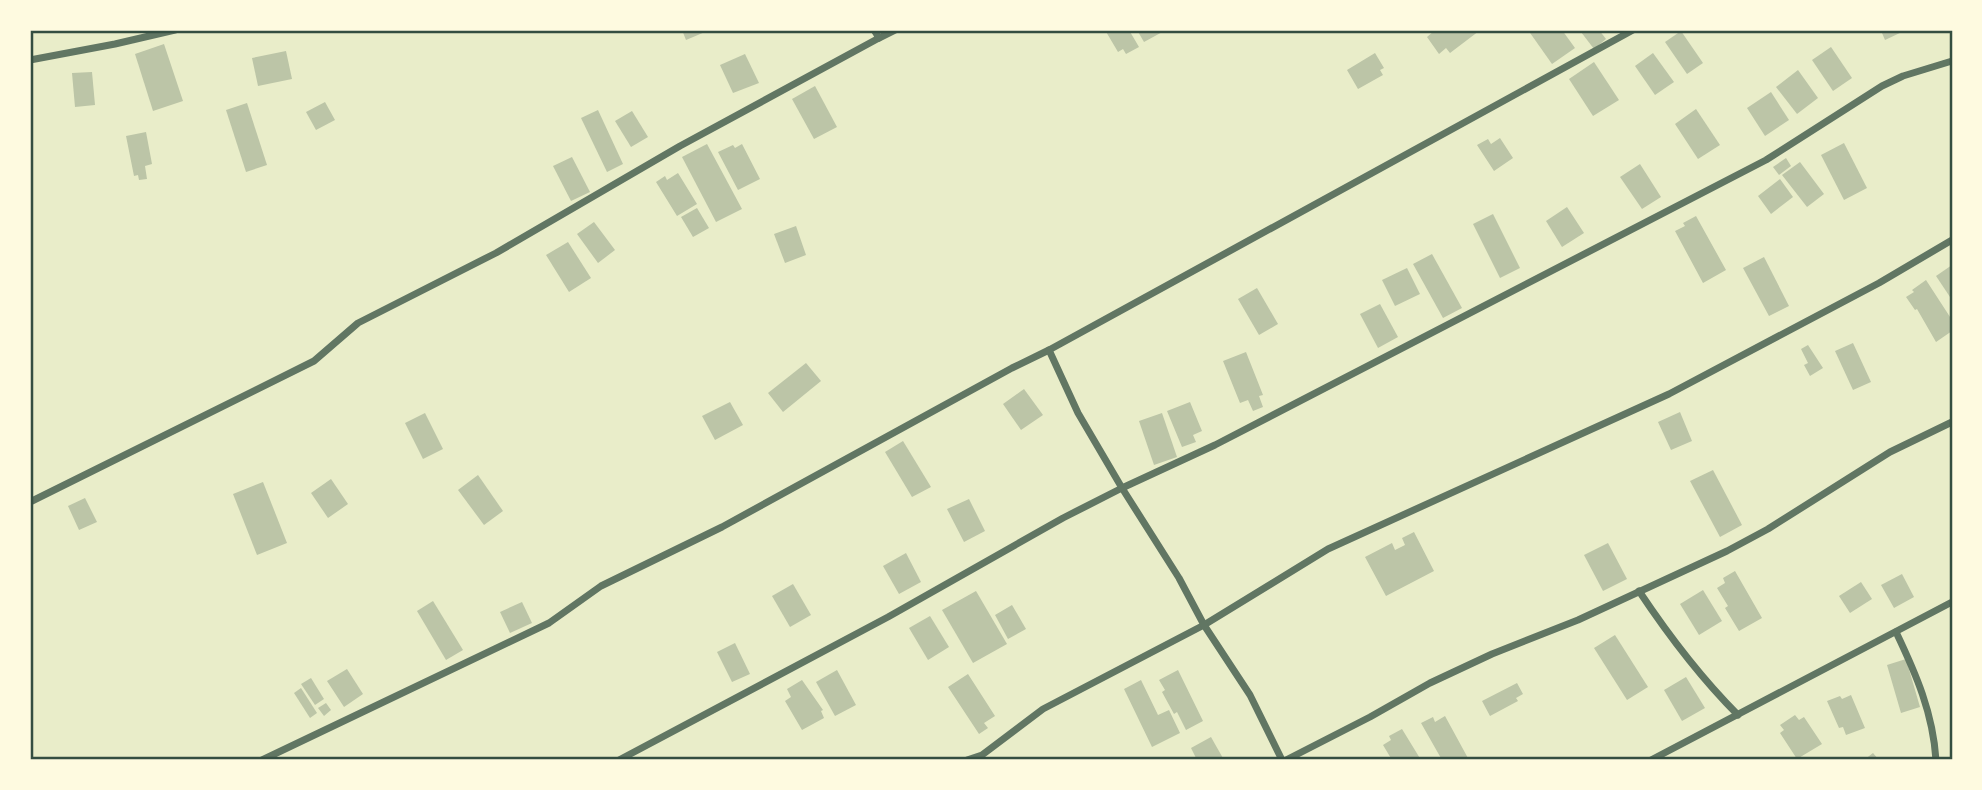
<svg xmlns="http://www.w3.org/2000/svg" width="1982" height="790" font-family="Roboto,sans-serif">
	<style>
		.building { fill: #bcc5a7 }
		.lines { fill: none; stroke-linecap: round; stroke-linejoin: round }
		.minor { stroke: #617663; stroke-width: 7 }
		.neatline { fill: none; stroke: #344e41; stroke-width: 2.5 }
	</style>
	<rect width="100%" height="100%" fill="#e9edc9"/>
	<g class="building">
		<path d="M682,30H704L705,32L686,40Z"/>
		<path d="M1105,30H1129L1139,47L1126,54L1123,49L1118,52Z"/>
		<path d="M1137,30H1166L1144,42Z"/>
		<path d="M1433,30H1478L1479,31L1450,53L1446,48L1439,54L1427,37L1434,31Z"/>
		<path d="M1528,30H1562L1575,48L1552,64Z"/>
		<path d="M1583,30H1599L1606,39L1594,49L1581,32Z"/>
		<path d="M1888,30H1901L1902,32L1885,40L1882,33Z"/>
		<path d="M1681,31L1703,63L1687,74L1665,42Z"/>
		<path d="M164,44L183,101L153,111L135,54Z"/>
		<path d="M1831,47L1852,78L1833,91L1812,60Z"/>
		<path d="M286,51L292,79L258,86L252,58Z"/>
		<path d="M1375,53L1384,68L1380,70L1383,75L1358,89L1347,70Z"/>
		<path d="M1653,53L1674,82L1655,95L1635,66Z"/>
		<path d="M745,54L759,83L733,93L720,65Z"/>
		<path d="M1594,62L1619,100L1593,116L1569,79Z"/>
		<path d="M1798,70L1818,98L1797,114L1776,87Z"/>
		<path d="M92,72L95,105L75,107L72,73Z"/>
		<path d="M815,86L837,127L814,139L792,99Z"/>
		<path d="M1771,92L1789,120L1765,136L1747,108Z"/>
		<path d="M325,102L335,120L316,130L306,112Z"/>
		<path d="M247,103L267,165L246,172L226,110Z"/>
		<path d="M1696,109L1720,145L1698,159L1675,124Z"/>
		<path d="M598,110L623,164L607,172L581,118Z"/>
		<path d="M632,111L648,137L631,147L615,121Z"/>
		<path d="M146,132L152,164L145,166L147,179L139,180L138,175L134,176L126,136Z"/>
		<path d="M1500,138L1513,158L1494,171L1477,145L1488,139L1491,144Z"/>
		<path d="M1844,143L1867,188L1844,200L1821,155Z"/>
		<path d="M707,144L742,209L716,222L682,157Z"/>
		<path d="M742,144L760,179L738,190L718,152L733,145L735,148Z"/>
		<path d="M572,157L590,192L571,201L553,166Z"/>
		<path d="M1786,158L1791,166L1779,175L1773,167Z"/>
		<path d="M1800,162L1824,194L1807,207L1782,175Z"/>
		<path d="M1640,164L1661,197L1642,209L1620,177Z"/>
		<path d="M678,173L697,204L677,216L656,182L665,176L667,180Z"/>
		<path d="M1780,179L1793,197L1771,214L1758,196Z"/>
		<path d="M1567,207L1584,233L1562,247L1546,221Z"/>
		<path d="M697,208L709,228L693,237L681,217Z"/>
		<path d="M1493,214L1520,268L1500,278L1473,224Z"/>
		<path d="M1696,216L1726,270L1703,283L1675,231L1685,226L1683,223Z"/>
		<path d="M594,222L615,250L598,263L577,234Z"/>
		<path d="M796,226L806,255L785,263L774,234Z"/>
		<path d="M568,242L591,278L569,292L546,255Z"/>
		<path d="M1432,254L1462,308L1443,318L1413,264Z"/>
		<path d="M1764,257L1789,306L1769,316L1743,268Z"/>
		<path d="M1952,265V300L1936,276Z"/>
		<path d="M1407,268L1420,294L1395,306L1382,280Z"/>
		<path d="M1926,280L1952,320V331L1936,342L1917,309L1915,310L1906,297L1914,292L1912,290Z"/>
		<path d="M1257,288L1278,324L1259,335L1238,299Z"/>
		<path d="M1380,304L1398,337L1378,348L1360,314Z"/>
		<path d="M1853,343L1871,382L1853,390L1835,351Z"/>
		<path d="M1808,345L1823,368L1810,376L1804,365L1808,363L1801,349Z"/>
		<path d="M1246,352L1263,395L1259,396L1263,407L1253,411L1248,400L1240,403L1223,361Z"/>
		<path d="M806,363L821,381L783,412L768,393Z"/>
		<path d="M1024,389L1043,415L1021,430L1003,404Z"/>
		<path d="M730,402L743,425L715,440L702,416Z"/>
		<path d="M1190,402L1202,431L1193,435L1196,442L1182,447L1167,411Z"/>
		<path d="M1680,412L1692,441L1671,450L1658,422Z"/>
		<path d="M425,413L443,449L423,459L405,423Z"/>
		<path d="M1162,413L1177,457L1154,465L1139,421Z"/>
		<path d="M903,441L931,487L912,497L885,452Z"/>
		<path d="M1713,470L1742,525L1720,537L1690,481Z"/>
		<path d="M478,475L503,511L484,525L458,490Z"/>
		<path d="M331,479L348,504L328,518L311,493Z"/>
		<path d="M263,482L287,543L257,555L233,494Z"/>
		<path d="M85,498L97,522L79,530L68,506Z"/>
		<path d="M969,499L985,531L964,542L947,509Z"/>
		<path d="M1414,532L1434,571L1386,596L1365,557L1392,543L1395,550L1405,545L1402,538Z"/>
		<path d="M1608,543L1627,579L1603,591L1584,555Z"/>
		<path d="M906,553L921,582L899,594L883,566Z"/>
		<path d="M1735,571L1762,618L1739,631L1725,608L1728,606L1717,588L1725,583L1723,578Z"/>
		<path d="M1902,574L1914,597L1894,608L1881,585Z"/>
		<path d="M1861,582L1872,599L1850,613L1839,596Z"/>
		<path d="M793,584L811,615L790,627L772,596Z"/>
		<path d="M1703,590L1722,621L1699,635L1680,604Z"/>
		<path d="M976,591L1007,644L973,663L942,610Z"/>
		<path d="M433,601L463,650L446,660L417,611Z"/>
		<path d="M522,602L532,623L510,633L500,612Z"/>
		<path d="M1012,605L1026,629L1008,639L995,615Z"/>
		<path d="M930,616L949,647L928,660L909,628Z"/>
		<path d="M1615,635L1648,687L1627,700L1594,648Z"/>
		<path d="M735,643L750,674L732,682L717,652Z"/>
		<path d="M1906,659L1920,707L1901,713L1887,665Z"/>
		<path d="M347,669L363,694L344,707L327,681Z"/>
		<path d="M837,670L856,705L835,716L816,682Z"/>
		<path d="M1178,670L1203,721L1186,730L1177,712L1174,714L1162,692L1165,690L1159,680Z"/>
		<path d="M968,674L995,716L984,723L988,728L979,734L948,687Z"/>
		<path d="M1686,677L1705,708L1682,721L1664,690Z"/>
		<path d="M311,678L324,699L315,705L301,684Z"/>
		<path d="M802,680L823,710L821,711L824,718L802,730L785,701L791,697L787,689Z"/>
		<path d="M1141,680L1158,715L1169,710L1180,733L1152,747L1124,689Z"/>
		<path d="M1517,683L1523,694L1516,698L1518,701L1490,716L1482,701Z"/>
		<path d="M301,688L317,713L310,718L294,693Z"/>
		<path d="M1851,695L1865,728L1846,735L1843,727L1839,728L1827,701L1840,696L1842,699Z"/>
		<path d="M326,703L331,710L324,716L318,708Z"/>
		<path d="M1795,715L1799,720L1804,717L1822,744L1797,759L1780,733L1784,730L1780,725Z"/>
		<path d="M1445,716L1469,760H1442L1421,723L1433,717L1435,722Z"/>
		<path d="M1402,729L1421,760H1392L1383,745L1391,740L1389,736Z"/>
		<path d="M1211,737L1224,760H1197L1191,748Z"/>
		<path d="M1873,753L1879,760H1864Z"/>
	</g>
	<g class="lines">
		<g class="minor">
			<path d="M879,38L895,30"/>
			<path d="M30,60L115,44L175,30"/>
			<path d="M30,502L314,361L358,323L496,253L680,146L879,38L874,30"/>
			<path d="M1639,591C1669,636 1700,677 1738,715"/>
			<path d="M1896,632C1916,674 1933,713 1936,760"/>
			<path d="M262,760L549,623L601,586L722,527L1012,368L1049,350L1633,30"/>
			<path d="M619,760L888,617L1063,518L1122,488L1078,413L1049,350"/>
			<path d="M967,760L982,755L1043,709L1204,625L1328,549L1669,394L1879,283L1952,240"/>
			<path d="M1282,760L1250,695L1204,625L1179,578L1122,488L1215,445L1766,160L1882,86L1903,76L1952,61"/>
			<path d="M1286,760L1370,717L1430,683L1492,654L1578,620L1727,551L1768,529L1890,452L1952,422"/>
			<path d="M1651,760L1952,602"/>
		</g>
	</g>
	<rect width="1982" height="790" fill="none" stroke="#fefae0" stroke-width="63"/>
	<rect x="32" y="32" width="1919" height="726" class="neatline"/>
</svg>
